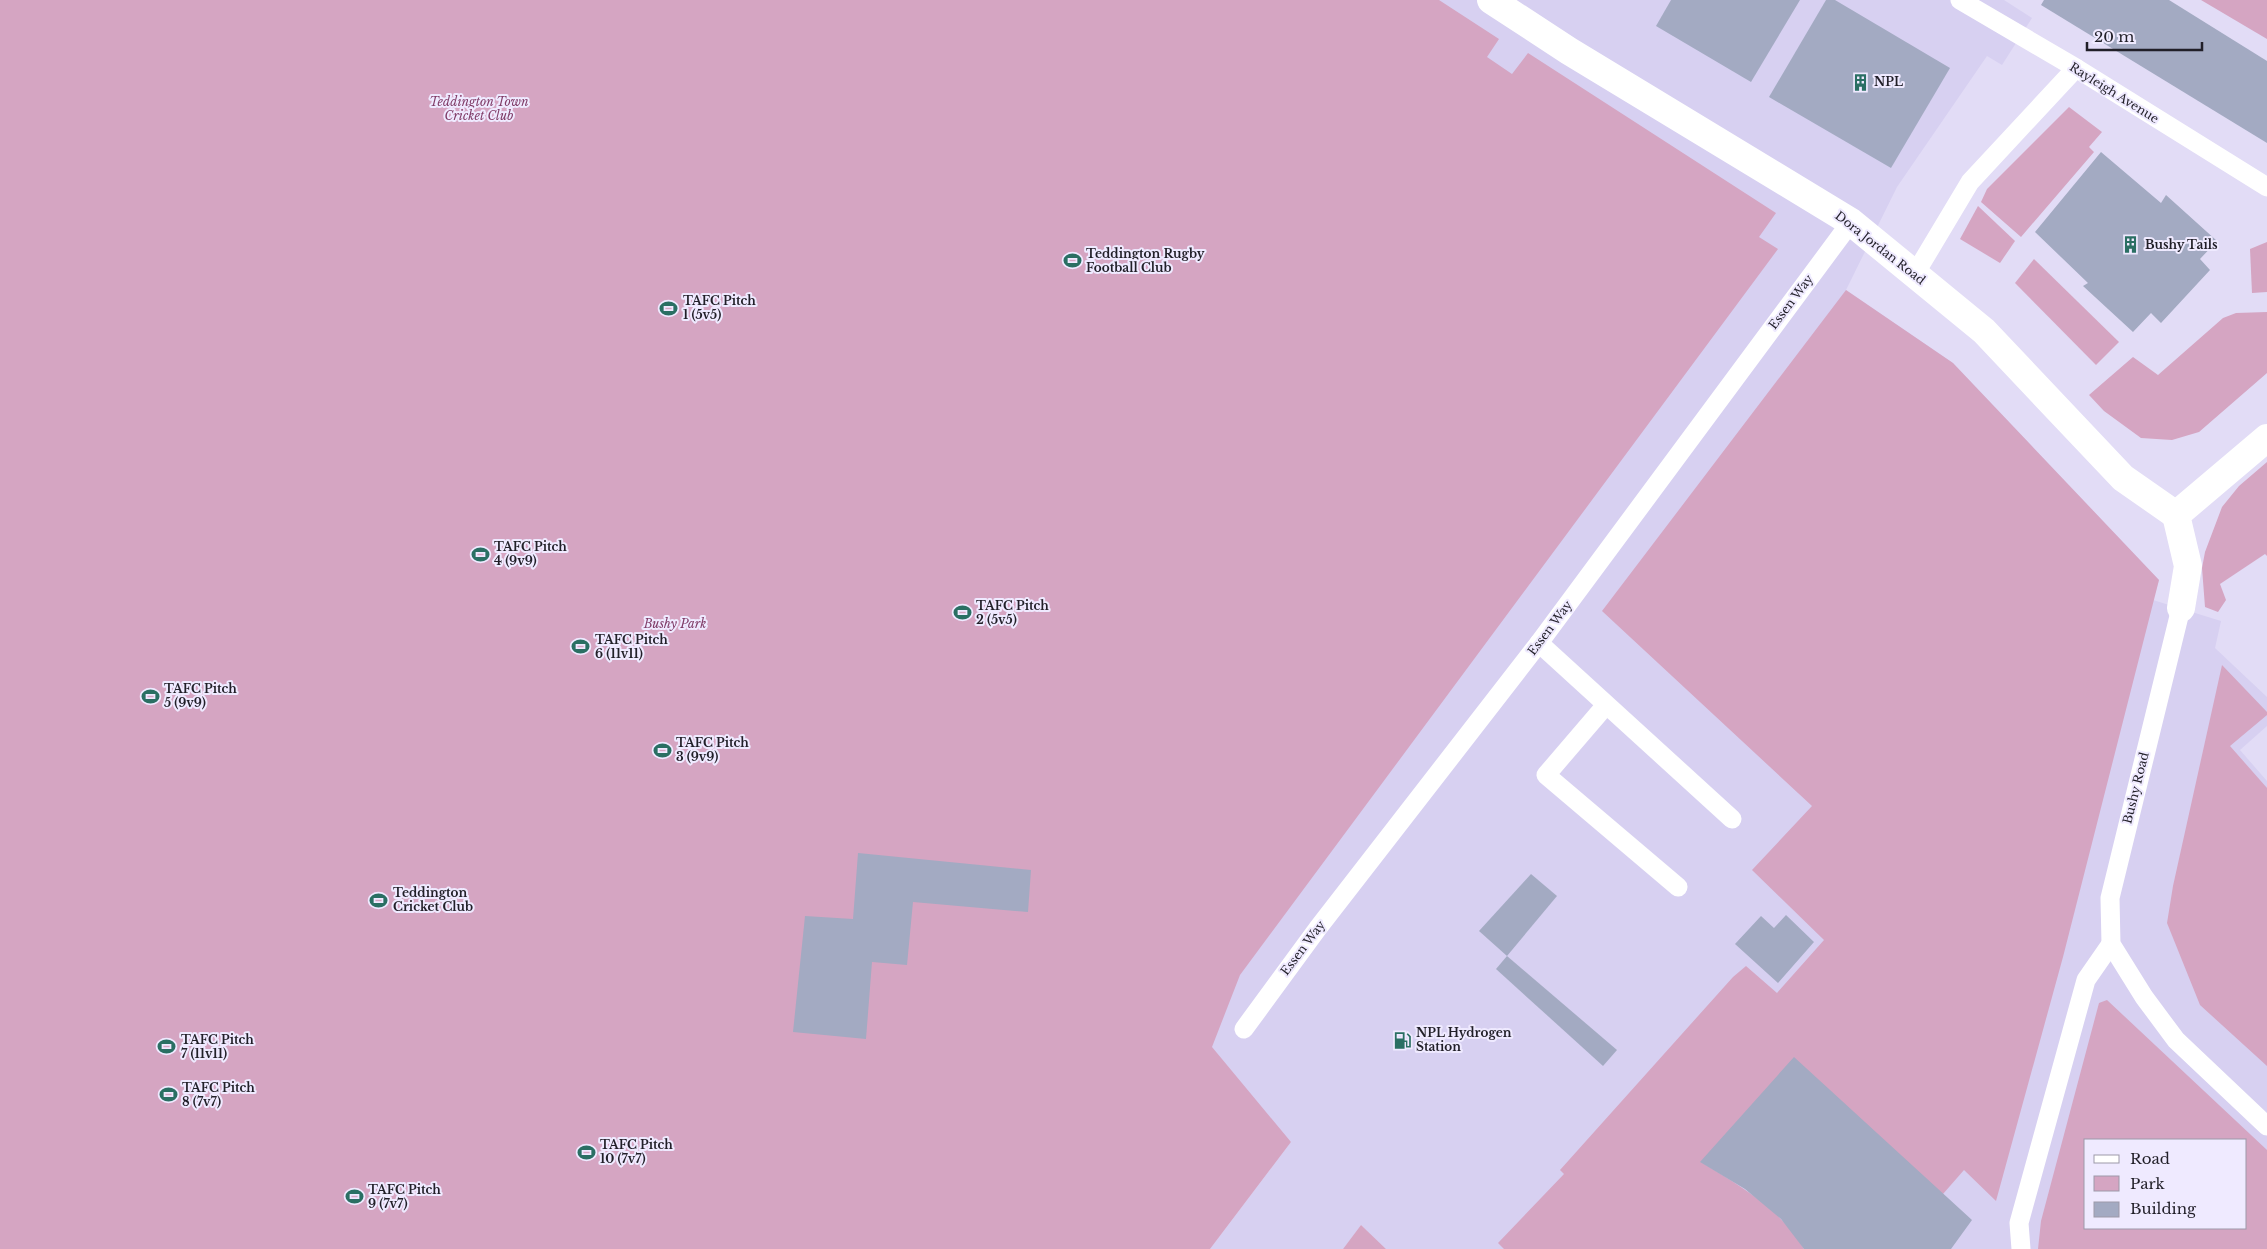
<svg xmlns="http://www.w3.org/2000/svg" width="2267" height="1249" font-family="'Libre Baskerville',serif">
	<style>
		.built { fill: #d7d0f1; fill-rule: evenodd }
		.green { fill: #d5a5c2; fill-rule: evenodd }
		.building { fill: #a3aac2 }
		.lines { fill: none; stroke-linecap: round; stroke-linejoin: round }
		.lane { stroke: #fff; stroke-width: 19 }
		.street { stroke: #fff; stroke-width: 28 }
		.labels { text-anchor: middle; stroke-width: 4; stroke-linejoin: round; paint-order: stroke }
		.poi-label { font-size: 12px; font-weight: bold; fill: #211f28; stroke: #efeaff; text-anchor: start }
		.street-label { font-size: 12px; fill: #211f28; stroke: #efeaff }
		.park-label { font-size: 12px; font-style: italic; fill: #803c68; stroke: #efeaff }
	</style>
	<rect width="100%" height="100%" fill="#e2dcf6"/>
	<path class="built" d="M1399,0H2004L2032,18L2002,65L1987,56L1897,187L1846,290L1953,363L2159,580L2153,600L2221,621L2215,648L2267,697V726L2240,750L2267,781V1249H1386L1361,1225L1343,1249H1210L1291,1142L1186,1048ZM2086,1140H2246V1228H2086Z"/>
	<g class="green">
		<path d="M0,0H1439L1499,39L1487,57L1512,74L1528,53L1776,213L1759,237L1778,249L1240,975L1212,1047L1291,1142L1210,1249H0Z"/>
		<path d="M2201,0H2267V39Z"/>
		<path d="M2069,107L2102,132L2089,147L2094,152L2021,237L1981,202L1987,189Z"/>
		<path d="M1978,206L2015,241L2000,263L1960,239Z"/>
		<path d="M2267,242V292L2252,293L2250,249Z"/>
		<path d="M2034,259L2119,342L2096,365L2015,283Z"/>
		<path d="M1846,290L1953,363L2159,580L2063,957L1996,1201L1964,1170L1943,1194L1701,1162C1739,1185 1781,1209 1804,1249H1504L1498,1243L1564,1174L1560,1170L1733,977L1746,966L1777,993L1824,940L1752,870L1812,806L1602,611Z"/>
		<path d="M2267,312V373L2199,432L2172,440L2141,438L2104,411L2089,395L2133,357L2158,375L2223,318L2236,313Z"/>
		<path d="M2267,462V556L2265,554L2220,584L2226,600L2218,612L2205,607L2202,568L2205,552L2222,507L2239,486Z"/>
		<path d="M2222,665L2267,712V715L2230,746L2267,788V1066L2200,1005L2167,923L2173,886Z"/>
		<path d="M2107,1000L2267,1150V1249H2038L2041,1221L2099,1003ZM2246,1140V1228H2086V1140Z"/>
		<path d="M1361,1225L1386,1249H1343Z"/>
	</g>
	<g class="building">
		<path d="M1671,0H1800L1751,82L1656,26Z"/>
		<path d="M1826,0H1835L1950,68L1891,168L1769,97Z"/>
		<path d="M2044,0H2169L2267,61V143L2041,5Z"/>
		<path d="M2101,152L2161,203L2166,195L2217,241L2200,259L2210,270L2161,323L2151,313L2133,332L2083,286L2088,283L2035,232Z"/>
		<path d="M858,853L1031,870L1028,912L913,902L907,965L872,962L866,1039L793,1032L805,916L853,919Z"/>
		<path d="M1531,874L1557,896L1507,956L1479,931Z"/>
		<path d="M1786,915L1814,942L1778,983L1735,944L1761,916L1774,928Z"/>
		<path d="M1507,956L1617,1050L1603,1066L1496,969Z"/>
		<path d="M1794,1057L1972,1220L1951,1249H1804L1781,1219L1745,1189L1700,1162Z"/>
	</g>
	<g class="lines">
		<g class="lane">
			<path d="M1960,0L2076,68L2267,187"/>
			<path d="M1915,274L1970,182L2076,68"/>
			<path d="M2181,608L2110,898L2111,944L2144,997L2176,1040L2267,1126"/>
			<path d="M1539,643L1732,819"/>
			<path d="M1606,705L1546,775L1678,887"/>
			<path d="M1244,1029L1318,928L1539,643L1851,222"/>
			<path d="M2021,1249L2019,1223L2086,980L2111,944"/>
		</g>
		<g class="street">
			<path d="M1491,0L1569,51L1851,222L1984,331L2123,478L2176,515"/>
			<path d="M2181,608L2188,566L2176,515L2267,438"/>
		</g>
	</g>
	<defs>
		<symbol id="building-bare" viewBox="-9 -9 18 18"><path d="M-4-6H4V6H1V3H-1V6H-4ZM-2.5-4.3h1.7v1.8h-1.7ZM.8-4.3h1.7v1.8H.8ZM-2.5-1h1.7V.8h-1.7ZM.8-1h1.7V.8H.8Z" fill="#2a6f63" stroke="#efeaff" stroke-width="2.5" paint-order="stroke"/></symbol>
		<symbol id="stadium-bare" viewBox="-9 -9 18 18"><path d="M0-5a6.5 5 0 1 0 0 10a6.5 5 0 1 0 0-10ZM-3.5-1.8h7v3.6h-7Z" fill="#2a6f63" stroke="#efeaff" stroke-width="2.5" paint-order="stroke"/></symbol>
		<symbol id="fuel-bare" viewBox="-9 -9 18 18"><path d="M-5.5-6h7V0h2V4h1.3V-2.5L3-4.5l.8-.8L6-3V5H2.5V1h-1V6h-7ZM-4.2-4.7v3.2H.2V-4.7Z" fill="#2a6f63" stroke="#efeaff" stroke-width="2.5" paint-order="stroke"/></symbol>
	</defs>
	<g fill-rule="evenodd">
		<use href="#building-bare" x="1848" y="70" width="25" height="25"/>
		<use href="#building-bare" x="2118" y="232" width="25" height="25"/>
		<use href="#stadium-bare" x="1060" y="248" width="25" height="25"/>
		<use href="#stadium-bare" x="656" y="296" width="25" height="25"/>
		<use href="#stadium-bare" x="468" y="542" width="25" height="25"/>
		<use href="#stadium-bare" x="950" y="600" width="25" height="25"/>
		<use href="#stadium-bare" x="568" y="634" width="25" height="25"/>
		<use href="#stadium-bare" x="138" y="684" width="25" height="25"/>
		<use href="#stadium-bare" x="650" y="738" width="25" height="25"/>
		<use href="#stadium-bare" x="366" y="888" width="25" height="25"/>
		<use href="#fuel-bare" x="1390" y="1028" width="25" height="25"/>
		<use href="#stadium-bare" x="154" y="1034" width="25" height="25"/>
		<use href="#stadium-bare" x="156" y="1082" width="25" height="25"/>
		<use href="#stadium-bare" x="574" y="1140" width="25" height="25"/>
		<use href="#stadium-bare" x="342" y="1184" width="25" height="25"/>
	</g>
	<g class="labels">
		<g class="poi-label">
			<text x="1874" y="86">NPL</text>
			<text x="2145" y="249">Bushy Tails</text>
			<text x="1086" y="258">Teddington Rugby<tspan x="1086" dy="14">Football Club</tspan></text>
			<text x="683" y="305">TAFC Pitch<tspan x="683" dy="14">1 (5v5)</tspan></text>
			<text x="494" y="551">TAFC Pitch<tspan x="494" dy="14">4 (9v9)</tspan></text>
			<text x="976" y="610">TAFC Pitch<tspan x="976" dy="14">2 (5v5)</tspan></text>
			<text x="595" y="644">TAFC Pitch<tspan x="595" dy="14">6 (11v11)</tspan></text>
			<text x="164" y="693">TAFC Pitch<tspan x="164" dy="14">5 (9v9)</tspan></text>
			<text x="676" y="747">TAFC Pitch<tspan x="676" dy="14">3 (9v9)</tspan></text>
			<text x="393" y="897">Teddington<tspan x="393" dy="14">Cricket Club</tspan></text>
			<text x="1416" y="1037">NPL Hydrogen<tspan x="1416" dy="14">Station</tspan></text>
			<text x="181" y="1044">TAFC Pitch<tspan x="181" dy="14">7 (11v11)</tspan></text>
			<text x="182" y="1092">TAFC Pitch<tspan x="182" dy="14">8 (7v7)</tspan></text>
			<text x="600" y="1149">TAFC Pitch<tspan x="600" dy="14">10 (7v7)</tspan></text>
			<text x="368" y="1194">TAFC Pitch<tspan x="368" dy="14">9 (7v7)</tspan></text>
		</g>
		<g class="street-label">
			<text transform="translate(2114 93) rotate(32)" y="4">Rayleigh Avenue</text>
			<text transform="translate(1880 248) rotate(38)" y="4">Dora Jordan Road</text>
			<text transform="translate(1791 302) rotate(-53)" y="4">Essen Way</text>
			<text transform="translate(1550 628) rotate(-53)" y="4">Essen Way</text>
			<text transform="translate(2136 788) rotate(-76)" y="4">Bushy Road</text>
			<text transform="translate(1303 948) rotate(-53)" y="4">Essen Way</text>
		</g>
		<g class="park-label">
			<text x="479" y="106">Teddington Town<tspan x="479" dy="14">Cricket Club</tspan></text>
			<text x="675" y="628">Bushy Park</text>
		</g>
	</g>
	<rect x="2084" y="1139" width="162" height="90" fill="#efeaff" stroke="#9d99a9"/>
	<rect x="2094" y="1155" width="25" height="8" fill="#ffffff" stroke="#9d99a9"/>
	<text x="2130" y="1164" font-size="15" fill="#211f28">Road</text>
	<rect x="2094" y="1176" width="25" height="15" fill="#d5a5c2" stroke="#9d99a9"/>
	<text x="2130" y="1189" font-size="15" fill="#211f28">Park</text>
	<rect x="2094" y="1202" width="25" height="15" fill="#a3aac2" stroke="#9d99a9"/>
	<text x="2130" y="1214" font-size="15" fill="#211f28">Building</text>
	<path d="M2087 42v8h115v-8" fill="none" stroke="#211f28" stroke-width="2.5"/>
	<text x="2094" y="42" font-size="15" fill="#211f28" stroke="#efeaff" stroke-width="4" paint-order="stroke">20 m</text>
</svg>
